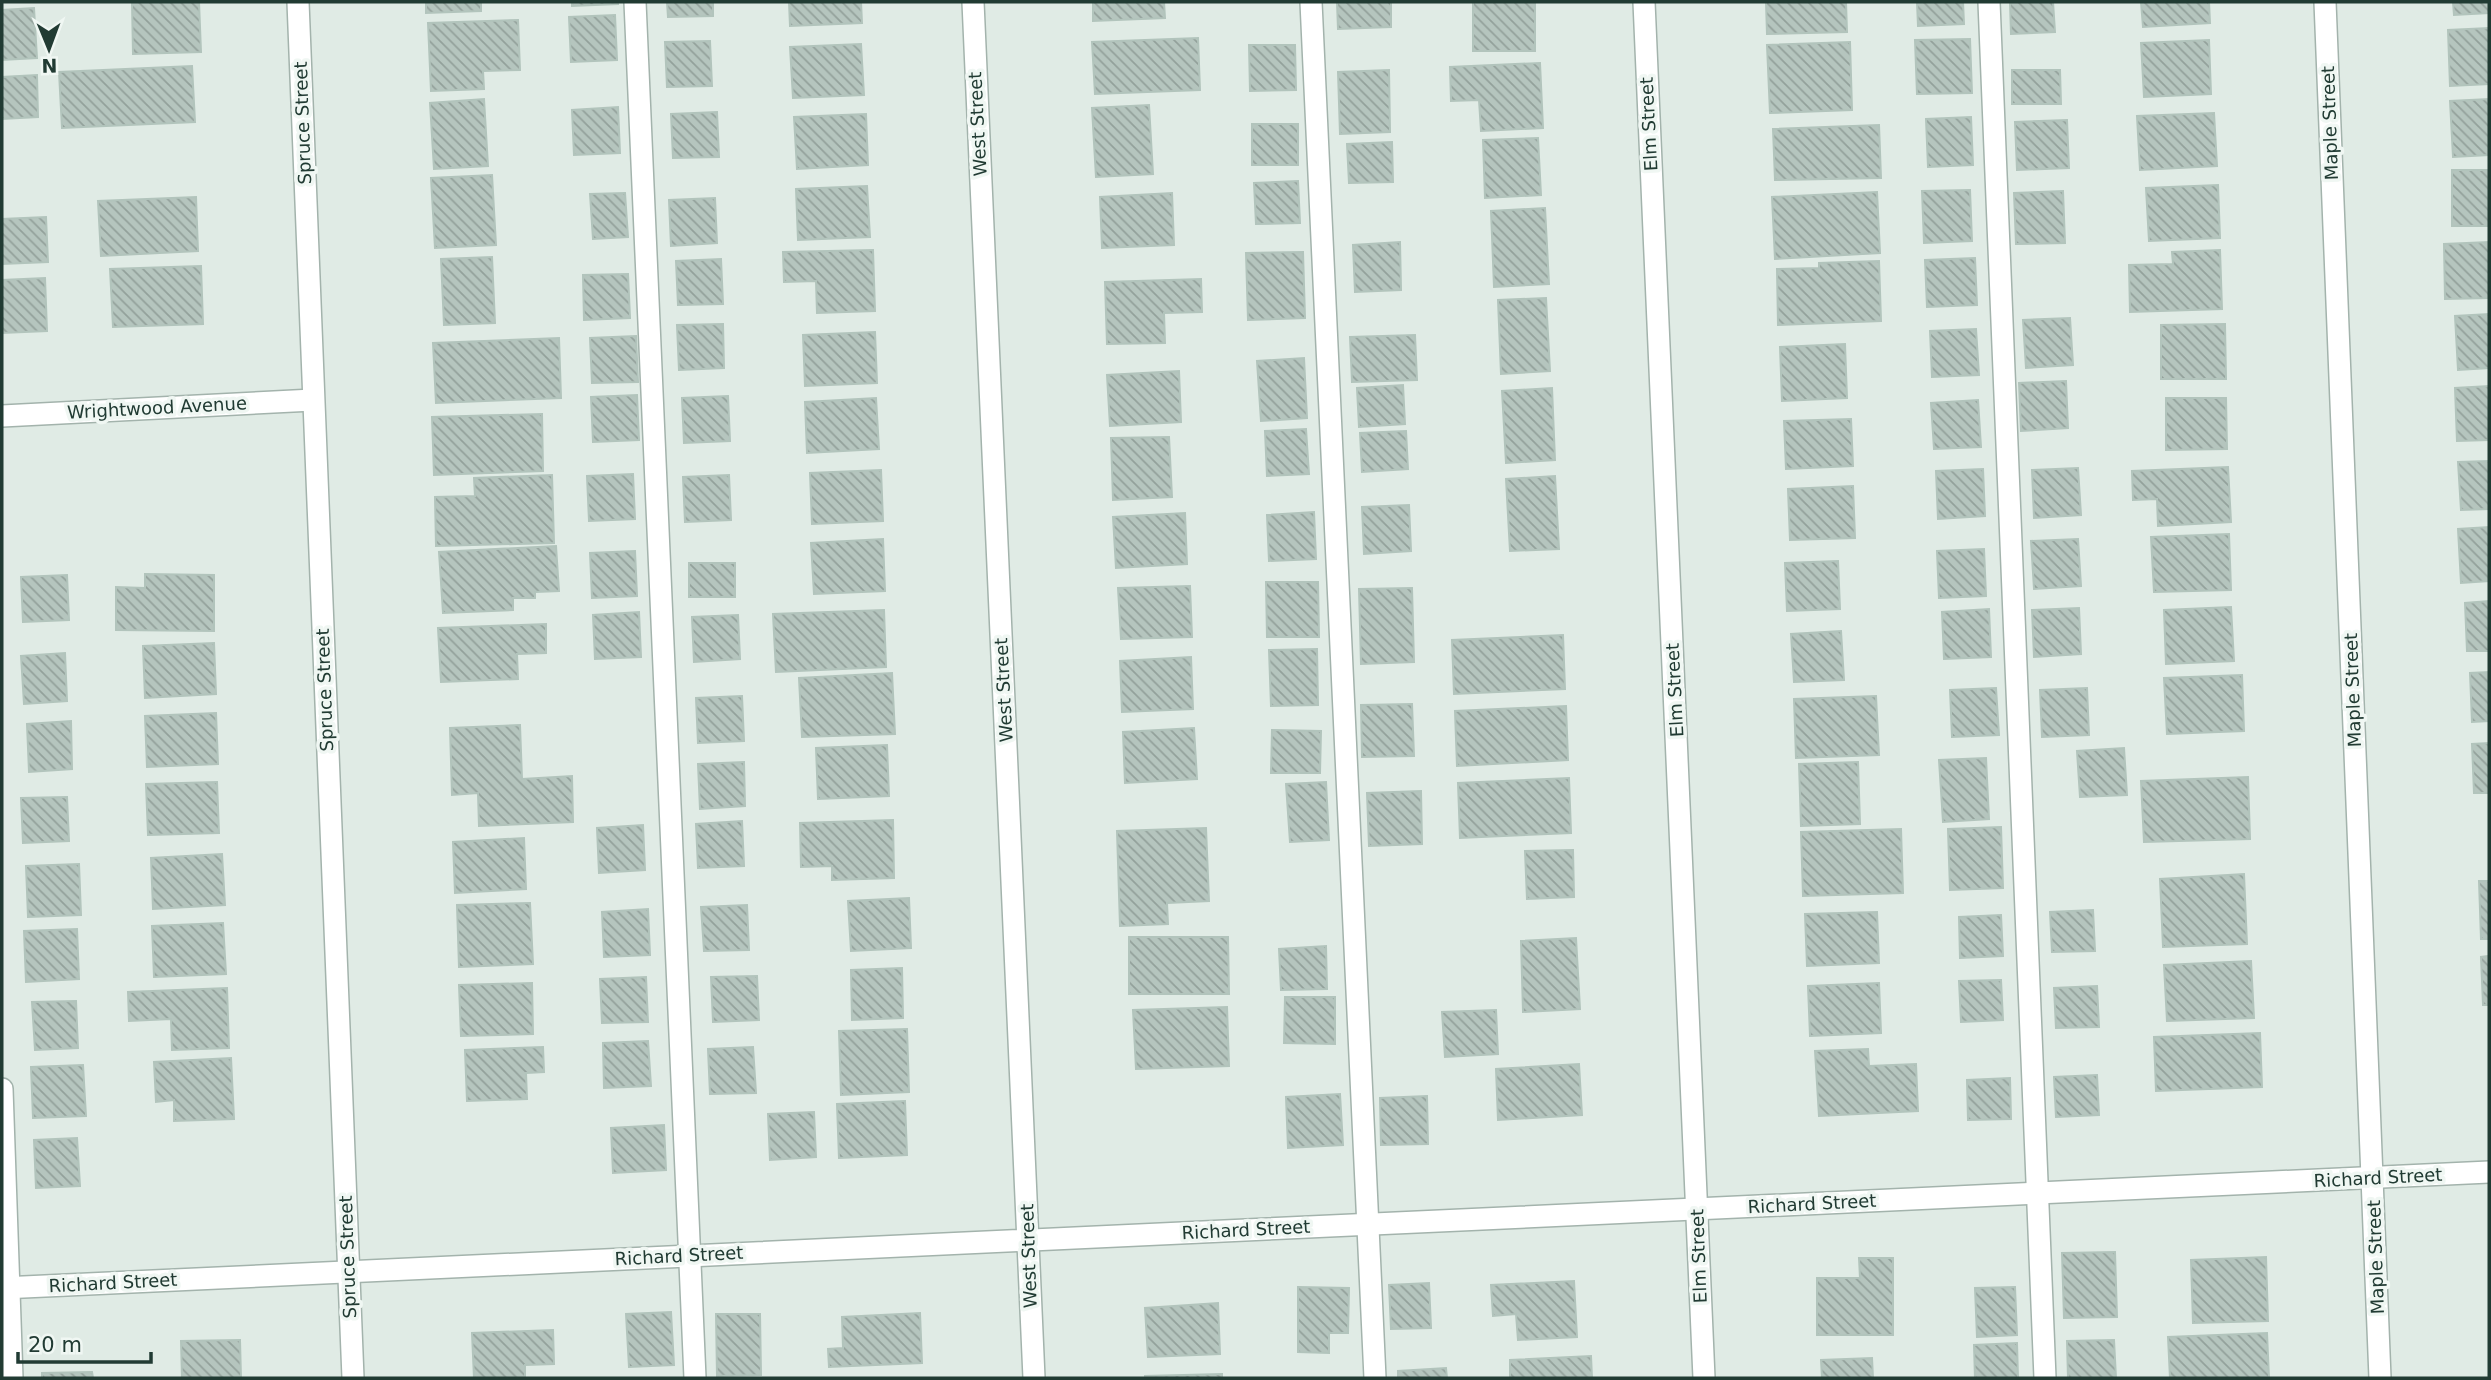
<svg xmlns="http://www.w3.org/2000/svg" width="2491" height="1380" font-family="'DejaVu Sans',sans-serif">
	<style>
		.building { fill: url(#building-back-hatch); stroke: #b2c4bc; stroke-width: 2 }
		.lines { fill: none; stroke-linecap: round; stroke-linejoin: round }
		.service-casing { stroke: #a3b3ac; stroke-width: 24 }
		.minor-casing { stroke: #a3b3ac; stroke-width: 24 }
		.service { stroke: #fff; stroke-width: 21 }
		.minor { stroke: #fff; stroke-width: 21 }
		.labels { text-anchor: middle; stroke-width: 7; stroke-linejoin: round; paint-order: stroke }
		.street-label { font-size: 18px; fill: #213b33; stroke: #f0f7f3 }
	</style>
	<defs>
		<pattern id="building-back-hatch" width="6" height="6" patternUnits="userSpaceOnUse" patternTransform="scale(1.75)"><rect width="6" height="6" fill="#b5c5be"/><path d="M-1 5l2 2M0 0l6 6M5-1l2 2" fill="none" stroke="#93a19b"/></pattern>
	</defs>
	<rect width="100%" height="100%" fill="#e0ebe5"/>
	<g class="building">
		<path d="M132,2H199L201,52L133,54Z"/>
		<path d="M426,2H481V11L426,13Z"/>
		<path d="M572,2H618V4L572,6Z"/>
		<path d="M667,2H713V16L668,17Z"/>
		<path d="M789,2H861L862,23L790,26Z"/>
		<path d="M1093,2H1164L1165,18L1093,21Z"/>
		<path d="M1337,2H1391V27L1338,29Z"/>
		<rect x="1473" y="2" width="62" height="49"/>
		<path d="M1766,2H1846L1847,32L1767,34Z"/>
		<path d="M1917,2H1963L1964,24L1918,26Z"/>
		<path d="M2010,2H2053L2055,32L2011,34Z"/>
		<path d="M2141,2H2209L2210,23L2143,27Z"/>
		<path d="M2453,2H2489V13L2454,15Z"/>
		<path d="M34,8L37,58L2,60V10Z"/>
		<path d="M615,15L617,60L571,62L569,17Z"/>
		<path d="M518,20L520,70L483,71L484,89L431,91L428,23Z"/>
		<path d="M2489,28V84L2450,86L2448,30Z"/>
		<path d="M1198,38L1200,90L1095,94L1092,42Z"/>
		<path d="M1970,39L1972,93L1917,94L1915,40Z"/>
		<path d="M2209,40L2211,94L2144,97L2141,43Z"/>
		<path d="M710,41L712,86L667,87L665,42Z"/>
		<path d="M1850,42L1852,110L1770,113L1767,45Z"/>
		<path d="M861,44L864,95L793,98L790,47Z"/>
		<path d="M1249,45H1295L1296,90L1250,91Z"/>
		<path d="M1540,63L1543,128L1481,131L1479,100L1451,101L1450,67Z"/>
		<path d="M192,66L195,122L62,128L59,72Z"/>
		<path d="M1389,70L1390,132L1340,134L1338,72Z"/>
		<path d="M2012,70H2060L2061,104H2012Z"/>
		<path d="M37,75L38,117L2,119V77Z"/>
		<path d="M484,99L488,166L434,169L430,103Z"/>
		<path d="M2489,99V155L2453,157L2450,101Z"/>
		<path d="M1149,105L1153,174L1096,177L1092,108Z"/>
		<path d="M618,107L620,153L574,155L572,110Z"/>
		<path d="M717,112L719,157L673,158L671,114Z"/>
		<path d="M2214,113L2217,166L2140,170L2137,116Z"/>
		<path d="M866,114L868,165L797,169L794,117Z"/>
		<path d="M1971,117L1973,165L1928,167L1926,119Z"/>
		<path d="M2067,120L2069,168L2017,170L2015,122Z"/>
		<rect x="1252" y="124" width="46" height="41"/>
		<path d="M1879,125L1881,178L1775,180L1773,129Z"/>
		<path d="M1538,138L1541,195L1485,198L1483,140Z"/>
		<path d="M1392,142L1393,182L1349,183L1347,144Z"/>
		<rect x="2452" y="170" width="37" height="56"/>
		<path d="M492,175L496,245L435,248L431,178Z"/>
		<path d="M1298,181L1300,223L1256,224L1254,183Z"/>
		<path d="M2218,185L2220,238L2149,241L2146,188Z"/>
		<path d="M867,186L870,237L798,240L796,189Z"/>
		<path d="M1970,190L1972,241L1924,243L1922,191Z"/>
		<path d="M2063,191L2065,243L2016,244L2014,193Z"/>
		<path d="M1877,192L1880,253L1775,259L1772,197Z"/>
		<path d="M625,193L628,237L593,239L590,194Z"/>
		<path d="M1172,193L1174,245L1102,248L1100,197Z"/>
		<path d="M196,197L198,251L101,256L98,201Z"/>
		<path d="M715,198L717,243L671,246L669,200Z"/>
		<path d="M1545,208L1549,284L1494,287L1491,211Z"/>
		<path d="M46,217L48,262L2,264V219Z"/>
		<path d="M1400,242L1401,290L1355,292L1353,245Z"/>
		<path d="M2489,242V298L2445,299L2444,244Z"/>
		<path d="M873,250L875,311L817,313L816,281L784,282L783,252Z"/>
		<path d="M2220,250L2222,309L2130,312L2129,265L2173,264L2172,252Z"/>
		<path d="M1303,252L1305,318L1248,320L1246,253Z"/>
		<path d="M492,257L495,323L444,325L441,259Z"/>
		<path d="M1975,258L1977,305L1927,307L1925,260Z"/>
		<path d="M721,259L723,304L678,305L676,261Z"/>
		<path d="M1879,261L1881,321L1778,325L1777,269L1819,268V263Z"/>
		<path d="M201,266L203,324L113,327L110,269Z"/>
		<path d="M628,274L630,318L584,320L583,275Z"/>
		<path d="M45,278L47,331L2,333V280Z"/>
		<path d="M1201,279L1202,312L1164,313L1165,343L1107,344L1105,282Z"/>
		<path d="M1546,298L1550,371L1501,374L1498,300Z"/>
		<path d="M2489,314V368L2458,370L2455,316Z"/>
		<path d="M2070,318L2073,365L2026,368L2023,320Z"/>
		<path d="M723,324L724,368L679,370L677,325Z"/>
		<path d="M2225,324L2226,379H2161V325Z"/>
		<path d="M1976,329L1979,375L1932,377L1930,331Z"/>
		<path d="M875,332L877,383L805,386L803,335Z"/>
		<path d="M1415,335L1417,380L1352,382L1350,337Z"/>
		<path d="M636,336L638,382L592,383L590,338Z"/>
		<path d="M559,338L561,398L436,403L433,343Z"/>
		<path d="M1845,344L1847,398L1782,401L1780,347Z"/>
		<path d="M1304,358L1307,418L1261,421L1257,361Z"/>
		<path d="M1179,371L1181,422L1110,426L1107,375Z"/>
		<path d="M2066,381L2068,428L2021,431L2019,383Z"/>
		<path d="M1403,385L1405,424L1359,427L1357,388Z"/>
		<path d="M2489,386V440L2457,441L2455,388Z"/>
		<path d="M1552,388L1555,460L1506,463L1502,391Z"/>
		<path d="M637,395L639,440L593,442L591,397Z"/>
		<path d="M728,396L730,441L684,443L682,398Z"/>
		<path d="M876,398L879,449L807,453L805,402Z"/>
		<path d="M2166,398H2226L2227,449L2166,450Z"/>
		<path d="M1978,400L1981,447L1934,449L1931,403Z"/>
		<path d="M542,414L543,471L434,475L432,417Z"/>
		<path d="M1851,419L1853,466L1786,469L1784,421Z"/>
		<path d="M1306,429L1309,474L1267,476L1265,431Z"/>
		<path d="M1406,431L1408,469L1362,472L1360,433Z"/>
		<path d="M1169,437L1172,497L1113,500L1111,438Z"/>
		<path d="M2489,461V509L2461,510L2458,462Z"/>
		<path d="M2228,467L2231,522L2158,526L2157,499L2133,500L2132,471Z"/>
		<path d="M2078,468L2081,515L2034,518L2032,470Z"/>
		<path d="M1983,469L1985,516L1938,519L1936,471Z"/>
		<path d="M881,470L883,521L812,524L810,473Z"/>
		<path d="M633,474L635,519L589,521L587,476Z"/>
		<path d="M552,475L554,543L436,546L435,497L475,496L474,478Z"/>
		<path d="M729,475L731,520L685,522L683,477Z"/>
		<path d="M1555,476L1559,549L1510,551L1506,479Z"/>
		<path d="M1853,486L1855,538L1790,540L1788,489Z"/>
		<path d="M1409,505L1411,551L1364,554L1362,507Z"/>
		<path d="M1314,512L1316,559L1269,561L1267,515Z"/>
		<path d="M1185,513L1187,564L1116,568L1113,517Z"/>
		<path d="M2489,527V581L2461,583L2458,529Z"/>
		<path d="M2229,534L2231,590L2154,592L2151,537Z"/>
		<path d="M883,539L885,591L814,594L811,543Z"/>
		<path d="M2078,539L2081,586L2034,589L2031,541Z"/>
		<path d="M556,546L559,591L535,592V598H513V610L443,613L439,552Z"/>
		<path d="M1984,549L1986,596L1939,598L1937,551Z"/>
		<path d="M635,551L637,596L592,598L590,553Z"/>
		<path d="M1838,561L1840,609L1787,611L1785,563Z"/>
		<rect x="689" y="563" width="46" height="34"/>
		<path d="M145,574L214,575V631L116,630V587L145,588Z"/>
		<path d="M67,575L69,620L23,622L21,577Z"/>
		<path d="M1266,582H1318L1319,637H1267Z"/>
		<path d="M1190,586L1192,637L1121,639L1118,588Z"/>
		<path d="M1412,588L1414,662L1361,664L1359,589Z"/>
		<path d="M2489,601V651H2467L2465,603Z"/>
		<path d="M2231,607L2234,661L2166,664L2164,610Z"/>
		<path d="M2079,608L2081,654L2034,657L2032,610Z"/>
		<path d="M1989,609L1991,657L1944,659L1942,612Z"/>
		<path d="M884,610L886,667L776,672L773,614Z"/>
		<path d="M639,612L641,657L595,659L593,615Z"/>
		<path d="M738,615L740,659L694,662L692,617Z"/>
		<path d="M546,624V653L517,654L518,679L441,682L438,628Z"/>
		<path d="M1841,631L1844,680L1794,682L1791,634Z"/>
		<path d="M1563,635L1565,689L1454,694L1452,640Z"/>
		<path d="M214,643L216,694L145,698L143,646Z"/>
		<path d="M1317,649L1318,705L1271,706L1269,650Z"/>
		<path d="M65,653L67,701L24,704L21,656Z"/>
		<path d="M1191,657L1193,709L1122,712L1120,661Z"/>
		<path d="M2489,672V721L2472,722L2470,673Z"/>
		<path d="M892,673L895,734L802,737L799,678Z"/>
		<path d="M2242,675L2244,731L2167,734L2164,678Z"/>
		<path d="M1996,688L1999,735L1952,737L1950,690Z"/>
		<path d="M2087,688L2089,735L2042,737L2040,690Z"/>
		<path d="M742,696L744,741L698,743L696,698Z"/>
		<path d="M1876,696L1879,755L1796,758L1794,699Z"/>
		<path d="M1412,704L1414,756L1362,757L1361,705Z"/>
		<path d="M1566,706L1568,760L1457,766L1455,711Z"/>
		<path d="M216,713L218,764L147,767L145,716Z"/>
		<path d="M71,721L72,769L29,772L27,724Z"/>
		<path d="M520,725L522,779L572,776L573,822L479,826L478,793L452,795L450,728Z"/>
		<path d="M1194,728L1197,779L1125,783L1123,732Z"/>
		<path d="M1272,730L1321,731L1320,773H1271Z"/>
		<path d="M2489,743V793H2474L2472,744Z"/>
		<path d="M887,745L889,796L818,799L816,748Z"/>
		<path d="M2124,748L2127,795L2080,797L2077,751Z"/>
		<path d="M1986,758L1989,819L1943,822L1939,760Z"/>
		<path d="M744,762L745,806L700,809L698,764Z"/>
		<path d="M1858,762L1860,824L1801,826L1799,764Z"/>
		<path d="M2248,777L2250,839L2144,842L2141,781Z"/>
		<path d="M1569,778L1571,833L1460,838L1458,783Z"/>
		<path d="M217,782L219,833L148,835L146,784Z"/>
		<path d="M1326,782L1329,840L1290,842L1286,784Z"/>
		<path d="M1421,791L1422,844L1369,846L1367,793Z"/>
		<path d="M67,797L69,841L23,843L21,798Z"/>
		<path d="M893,820L894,878L832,880V866L801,867L800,823Z"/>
		<path d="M742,821L744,866L698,868L696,824Z"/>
		<path d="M643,825L645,870L599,873L597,828Z"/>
		<path d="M2001,827L2003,888L1950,890L1948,829Z"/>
		<path d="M1206,828L1209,901L1167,903L1168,924L1120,926L1117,831Z"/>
		<path d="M1901,829L1903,893L1803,896L1801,832Z"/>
		<path d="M524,838L526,889L455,893L453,842Z"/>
		<path d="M1573,850L1574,897L1527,899L1525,851Z"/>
		<path d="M222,854L225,905L153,909L151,858Z"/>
		<path d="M79,864L81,915L28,917L26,866Z"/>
		<path d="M2244,874L2247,944L2163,947L2160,879Z"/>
		<path d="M2479,881H2489V939H2481Z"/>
		<path d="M909,898L911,948L851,951L848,901Z"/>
		<path d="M530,903L533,964L459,967L457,905Z"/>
		<path d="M747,905L749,950L704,951L701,907Z"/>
		<path d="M648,909L650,955L604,957L602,912Z"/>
		<path d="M2093,910L2095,951L2052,952L2050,912Z"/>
		<path d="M1877,912L1879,963L1807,966L1805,914Z"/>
		<path d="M2001,915L2003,956L1960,958L1959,917Z"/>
		<path d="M223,923L226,974L154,977L152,926Z"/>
		<path d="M77,929L79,979L26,982L24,931Z"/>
		<path d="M1129,937H1228L1229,994H1129Z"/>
		<path d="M1576,938L1580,1009L1523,1012L1521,941Z"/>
		<path d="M1326,946L1327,989L1281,990L1279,949Z"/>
		<path d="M2489,956V1005H2483L2481,957Z"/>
		<path d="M2251,961L2254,1018L2167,1021L2164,965Z"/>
		<path d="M902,968L903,1018L852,1020L851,970Z"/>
		<path d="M757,976L759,1020L713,1022L711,977Z"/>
		<path d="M646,977L648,1022L602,1023L600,979Z"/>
		<path d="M2001,980L2003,1020L1961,1022L1959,981Z"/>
		<path d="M532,983L533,1034L461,1036L459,985Z"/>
		<path d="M1879,983L1881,1033L1810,1036L1808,986Z"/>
		<path d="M2097,986L2099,1027L2056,1028L2054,988Z"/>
		<path d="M227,988L229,1048L172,1050L171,1019L129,1021L128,992Z"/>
		<path d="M1285,997H1335V1044L1284,1043Z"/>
		<path d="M76,1001L78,1048L35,1050L32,1002Z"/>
		<path d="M1227,1007L1229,1066L1136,1069L1133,1010Z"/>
		<path d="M1496,1010L1498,1054L1445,1057L1442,1012Z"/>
		<path d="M907,1029L909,1092L841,1095L839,1031Z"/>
		<path d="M2260,1033L2262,1087L2156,1091L2154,1037Z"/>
		<path d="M648,1041L651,1086L604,1088L603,1043Z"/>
		<path d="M543,1047L544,1072L526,1073L527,1099L467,1101L465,1050Z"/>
		<path d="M753,1047L756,1093L710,1094L708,1049Z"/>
		<path d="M1868,1049L1869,1066L1916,1064L1918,1111L1819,1116L1815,1051Z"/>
		<path d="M231,1058L234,1119L174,1121V1100L156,1102L154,1062Z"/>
		<path d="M1579,1064L1582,1115L1498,1120L1496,1069Z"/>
		<path d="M83,1065L86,1116L33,1118L31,1067Z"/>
		<path d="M2097,1075L2099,1115L2056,1117L2054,1077Z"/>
		<path d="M2010,1078L2011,1119L1968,1120L1967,1080Z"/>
		<path d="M1340,1094L1343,1145L1288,1148L1286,1097Z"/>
		<path d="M1427,1096L1428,1144L1381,1145L1380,1098Z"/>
		<path d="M905,1101L907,1155L839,1158L837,1104Z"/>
		<path d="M814,1112L816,1157L770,1160L768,1114Z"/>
		<path d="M664,1125L666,1170L613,1173L611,1128Z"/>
		<path d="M77,1138L80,1186L36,1188L34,1140Z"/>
		<path d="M2115,1252L2117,1317L2064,1318L2062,1253Z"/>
		<path d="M2266,1257L2268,1321L2193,1323L2191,1260Z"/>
		<path d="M1859,1258H1893V1335H1817V1278H1860Z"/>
		<path d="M1574,1281L1577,1337L1518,1340L1516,1314L1493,1316L1491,1285Z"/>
		<path d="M1429,1283L1431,1328L1391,1329L1389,1285Z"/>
		<path d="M1298,1287L1349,1288L1348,1333H1329V1353L1298,1352Z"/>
		<path d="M2015,1287L2017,1335L1977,1337L1975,1288Z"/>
		<path d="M1218,1303L1220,1354L1148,1357L1145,1308Z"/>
		<path d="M671,1312L674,1365L629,1367L626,1314Z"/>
		<path d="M920,1313L922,1363L829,1367L828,1349L843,1348L842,1317Z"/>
		<path d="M716,1314H760L761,1375L717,1376Z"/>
		<path d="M553,1330L554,1364L525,1365V1378H474L472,1333Z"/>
		<path d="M2267,1333L2269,1378H2170L2168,1337Z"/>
		<path d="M240,1340L241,1378H182L181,1341Z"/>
		<path d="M2114,1340L2116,1378H2068L2067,1341Z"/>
		<path d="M2017,1343L2018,1378H1975L1974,1345Z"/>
		<path d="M1591,1356L1592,1378H1510V1360Z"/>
		<path d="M1872,1358L1873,1378H1822L1821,1360Z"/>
		<path d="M1446,1368L1447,1378H1398V1371Z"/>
		<path d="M92,1372L93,1378H42V1373Z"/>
		<path d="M1222,1374V1378H1145V1376Z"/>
	</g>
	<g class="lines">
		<defs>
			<g id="service">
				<path d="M635,2L695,1378"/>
				<path d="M1311,2L1375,1378"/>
				<path d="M1989,2L2045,1378"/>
				<path d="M2,1089L12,1378"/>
			</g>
			<g id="minor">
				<path d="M298,2L353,1378"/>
				<path d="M973,2L1034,1378"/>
				<path d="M1644,2L1704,1378"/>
				<path d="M2325,2L2380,1378"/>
				<path d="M2,416L313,400"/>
				<path d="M2,1288L2489,1172"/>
			</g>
		</defs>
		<use href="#service" class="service-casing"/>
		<use href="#minor" class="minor-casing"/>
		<use href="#service" class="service"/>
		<use href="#minor" class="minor"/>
	</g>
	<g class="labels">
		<g class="street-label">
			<text transform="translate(303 123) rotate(-92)" y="6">Spruce Street</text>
			<text transform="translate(2330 123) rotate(-92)" y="6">Maple Street</text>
			<text transform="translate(978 124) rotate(-93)" y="6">West Street</text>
			<text transform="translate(1649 124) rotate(-93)" y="6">Elm Street</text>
			<text transform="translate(157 408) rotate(-3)" y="6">Wrightwood Avenue</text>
			<text transform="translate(325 690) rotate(-92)" y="6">Spruce Street</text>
			<text transform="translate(1004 690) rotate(-93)" y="6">West Street</text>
			<text transform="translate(1675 690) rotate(-93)" y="6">Elm Street</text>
			<text transform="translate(2353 690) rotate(-92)" y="6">Maple Street</text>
			<text transform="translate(2378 1178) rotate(-3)" y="6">Richard Street</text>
			<text transform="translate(1812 1204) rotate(-3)" y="6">Richard Street</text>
			<text transform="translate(1246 1230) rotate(-3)" y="6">Richard Street</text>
			<text transform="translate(679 1256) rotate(-3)" y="6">Richard Street</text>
			<text transform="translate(1029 1256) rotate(-92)" y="6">West Street</text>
			<text transform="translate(1699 1256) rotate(-92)" y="6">Elm Street</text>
			<text transform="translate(348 1257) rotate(-92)" y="6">Spruce Street</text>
			<text transform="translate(2376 1257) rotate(-92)" y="6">Maple Street</text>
			<text transform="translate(113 1283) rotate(-3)" y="6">Richard Street</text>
		</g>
	</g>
	<rect width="2491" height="1380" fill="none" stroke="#213b33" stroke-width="7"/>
	<g transform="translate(49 49) rotate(179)" stroke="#f0f7f3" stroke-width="5" paint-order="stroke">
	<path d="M0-5L12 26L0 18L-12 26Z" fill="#213b33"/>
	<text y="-10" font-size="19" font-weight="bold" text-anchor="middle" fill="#213b33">N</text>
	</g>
	<path d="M18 1352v10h133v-10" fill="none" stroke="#213b33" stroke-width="3.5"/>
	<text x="28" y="1352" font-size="21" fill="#213b33" stroke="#f0f7f3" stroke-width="5" paint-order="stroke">20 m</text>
</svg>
